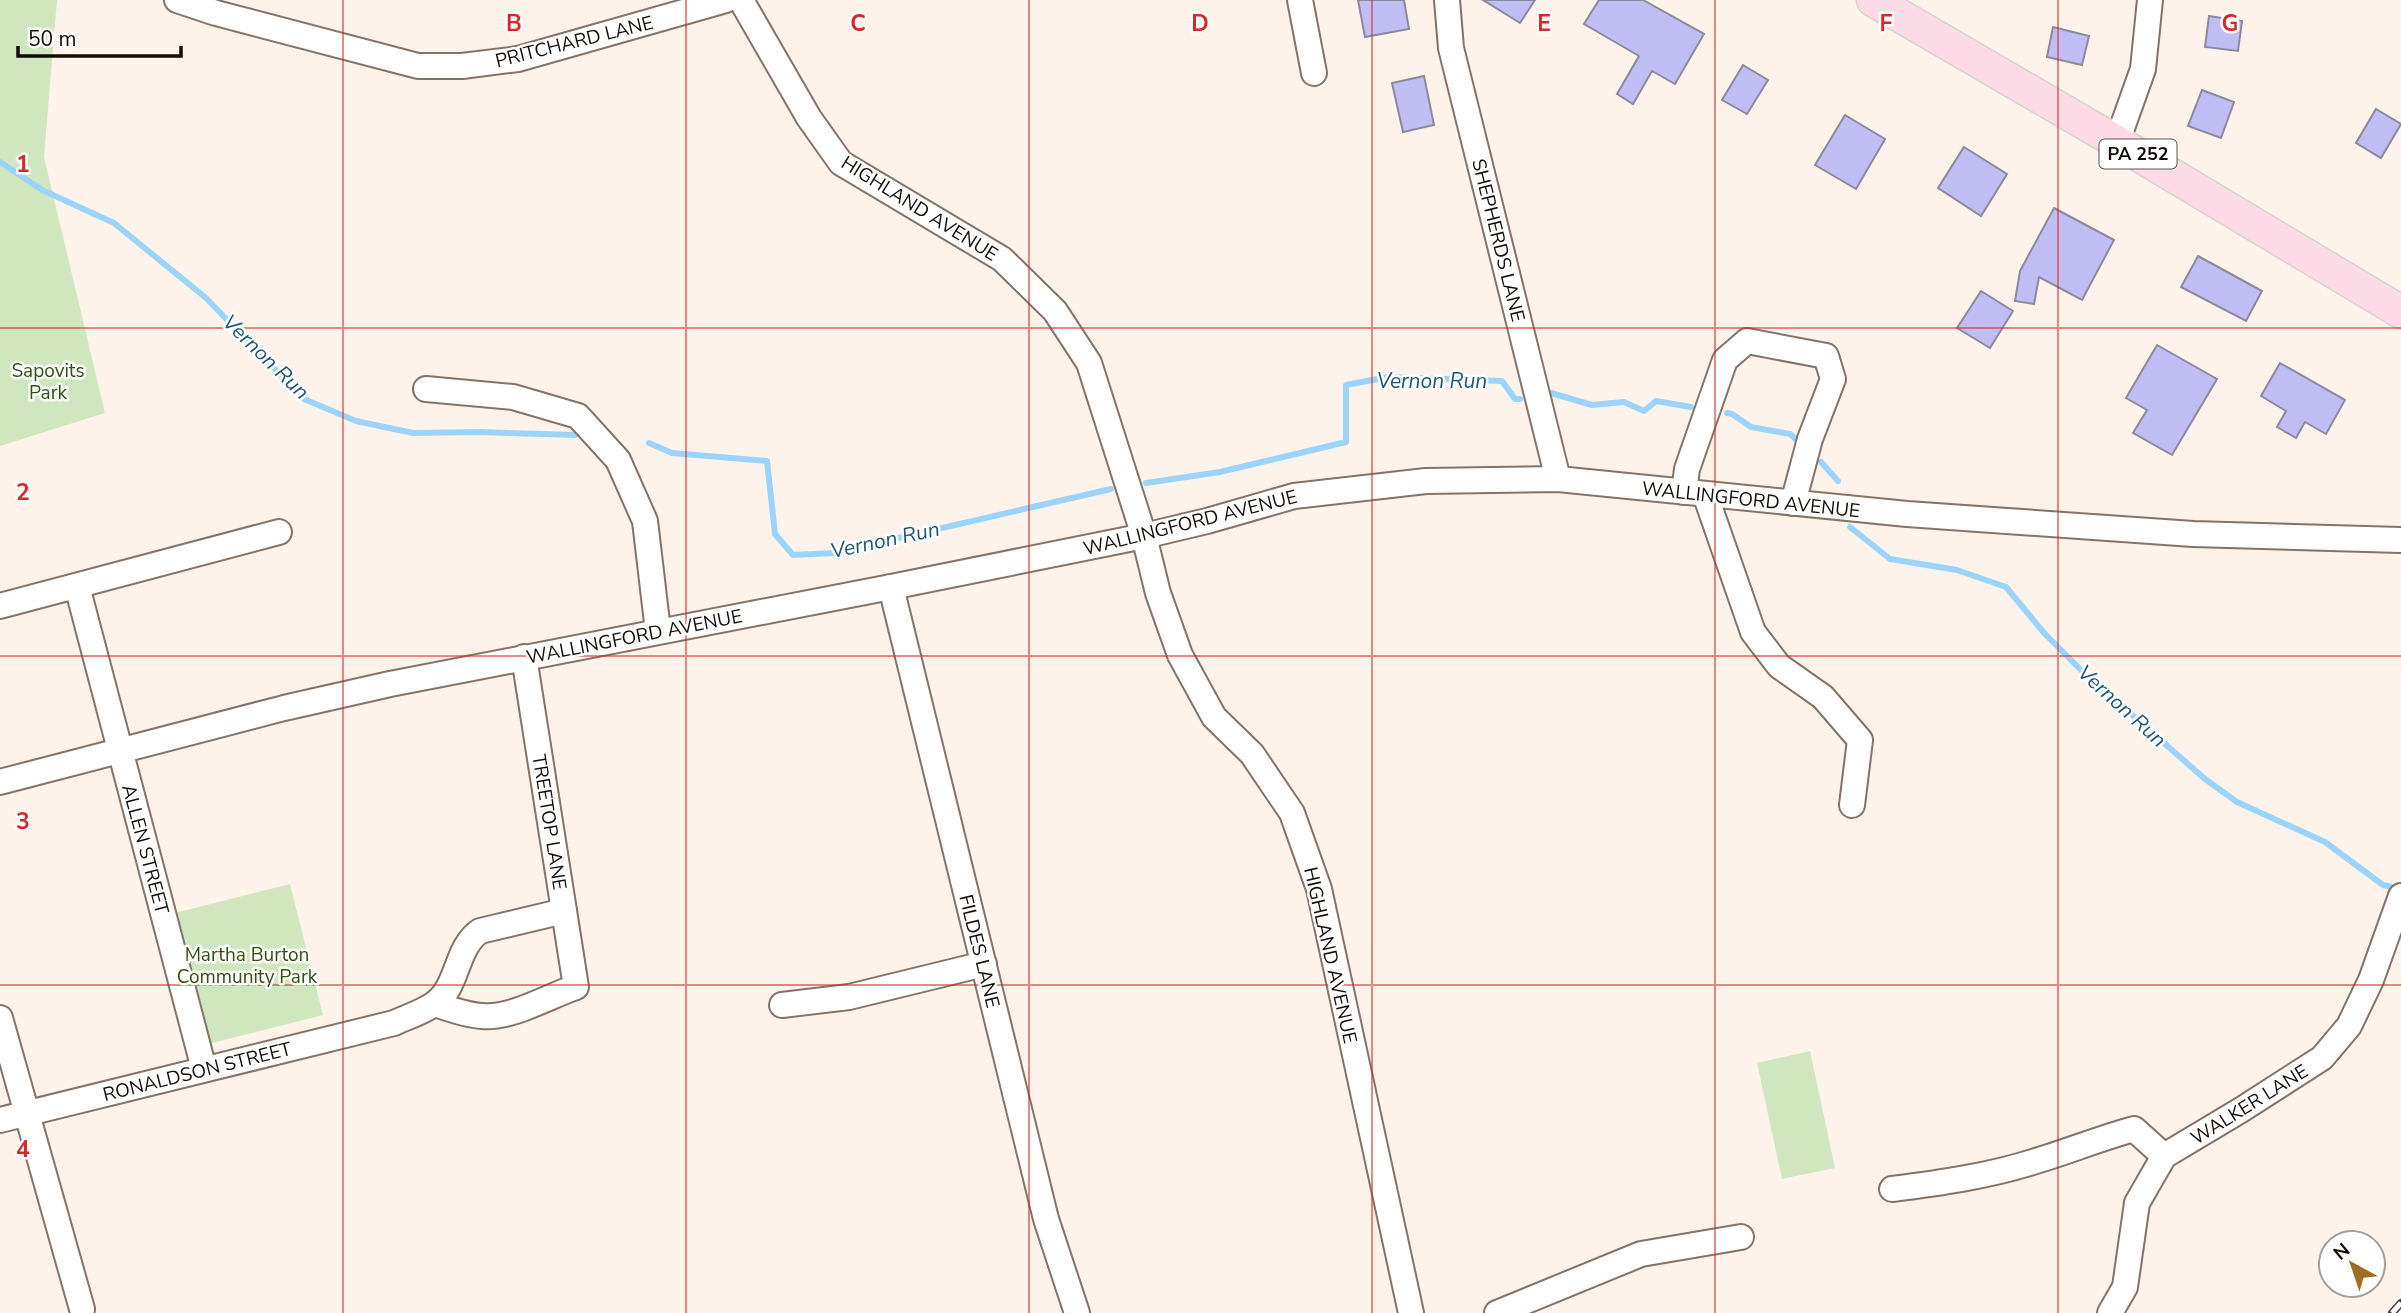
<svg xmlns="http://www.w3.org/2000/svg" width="2401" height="1313" font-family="'Nunito Sans',sans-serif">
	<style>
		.green { fill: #cfe6be }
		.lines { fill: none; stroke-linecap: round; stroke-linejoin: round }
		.stream { stroke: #9cd4f9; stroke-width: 6 }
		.building { fill: #c0bcf4; stroke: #8b8a9d; stroke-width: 2 }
		.minor-casing { stroke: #857368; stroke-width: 28 }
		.major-casing { stroke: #d5d3d3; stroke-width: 35 }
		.minor { stroke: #fff; stroke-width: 24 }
		.major { stroke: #fcdbe6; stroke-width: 32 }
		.rail-casing { stroke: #48403b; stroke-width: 8 }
		.rail { stroke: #fff; stroke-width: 5; stroke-dasharray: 16; stroke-linecap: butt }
		.grid { fill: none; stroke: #d62828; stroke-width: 2; stroke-opacity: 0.55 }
		.labels { text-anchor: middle; stroke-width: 5; stroke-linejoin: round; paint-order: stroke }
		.shield { fill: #fff; stroke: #5a5552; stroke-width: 2 }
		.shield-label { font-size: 18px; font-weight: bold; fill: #130c08 }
		.street-label { font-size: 19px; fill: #130c08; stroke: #fff }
		.park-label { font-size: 19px; fill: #30510b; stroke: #fff }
		.water-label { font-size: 21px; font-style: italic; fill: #1f5675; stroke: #fff }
		.grid-label { font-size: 23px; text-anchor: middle; font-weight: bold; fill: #d62828; stroke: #fff; stroke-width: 5; stroke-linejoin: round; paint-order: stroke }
	</style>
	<rect width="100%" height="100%" fill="#fef3ea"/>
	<g class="green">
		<path d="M0,0H57L44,157L105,413L0,446Z"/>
		<path d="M290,884L323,1015L204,1045L171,914Z"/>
		<path d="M1810,1051L1835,1168L1782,1179L1757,1063Z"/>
	</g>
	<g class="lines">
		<g class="stream">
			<path d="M0,162L42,190L114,223L206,298L304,399L356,421L413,433L479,432L575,435"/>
			<path d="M1551,393L1592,405L1624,402L1644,411L1656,401L1691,407"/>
			<path d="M1727,413L1732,414L1751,427L1790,434L1802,445"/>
			<path d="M649,443L672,453L767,461L775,534L793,555L834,553L1111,489"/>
			<path d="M1821,462L1838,481"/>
			<path d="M1146,483L1220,472L1346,442V385L1388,377L1502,381L1515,399H1520"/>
			<path d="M1850,527L1890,559L1957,570L2006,587L2045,634L2083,672L2205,779L2237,802L2325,842L2383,885L2400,889"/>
		</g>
	</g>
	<g class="building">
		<path d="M1358,0H1404L1409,29L1365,37Z"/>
		<path d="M1483,0H1535L1520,23Z"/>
		<path d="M1599,0H1643L1704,34L1675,84L1652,71L1633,104L1617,94L1639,56L1584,24Z"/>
		<path d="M2209,16L2242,21L2238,51L2205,47Z"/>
		<path d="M2053,27L2089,36L2082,65L2047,57Z"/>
		<path d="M1743,65L1768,80L1747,114L1722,100Z"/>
		<path d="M1424,76L1434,125L1403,132L1392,83Z"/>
		<path d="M2202,90L2234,102L2221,138L2188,126Z"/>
		<path d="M2376,109L2401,124L2381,158L2356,143Z"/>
		<path d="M1845,115L1885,139L1856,189L1815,165Z"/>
		<path d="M1964,147L2007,174L1981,216L1938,188Z"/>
		<path d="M2054,208L2114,240L2082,300L2039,277L2034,304L2015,301L2020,271Z"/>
		<path d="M2198,256L2262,291L2246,321L2181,287Z"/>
		<path d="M1981,291L2013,311L1990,348L1957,328Z"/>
		<path d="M2157,345L2217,379L2172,455L2133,433L2147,410L2126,398Z"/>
		<path d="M2280,363L2345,400L2326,434L2305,422L2296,438L2277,427L2286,411L2261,396Z"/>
	</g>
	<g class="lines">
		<defs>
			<g id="minor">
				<path d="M177,0L216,13L418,66H462L518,59L726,0"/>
				<path d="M741,0L809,118L841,163L1002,259L1055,311L1089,363L1144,536L1158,593L1180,655L1214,717L1252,754L1292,813L1319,889L1411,1313"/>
				<path d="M1300,0L1314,73"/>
				<path d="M1447,0L1451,48L1558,479"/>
				<path d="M2117,142L2143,69L2150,0"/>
				<path d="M426,389L513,397L578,416L618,460L645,521L658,631"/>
				<path d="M1684,492L1687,469L1725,360L1747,341L1826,356L1833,379L1810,439L1793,503"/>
				<path d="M1705,494L1753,632L1779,666L1823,697L1860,740L1852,805"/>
				<path d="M77,586L204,1069"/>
				<path d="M891,587L1046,1219L1077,1313"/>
				<path d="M0,606L279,532"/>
				<path d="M0,782L284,708L390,684L891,587L1144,536L1207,521L1294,496L1426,481L1558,479L1907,514L2193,534L2401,540"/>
				<path d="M435,1004C450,1009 466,1015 482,1016C511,1019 549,996 576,987L524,657"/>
				<path d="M782,1005L849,997L984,964"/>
				<path d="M0,1018L82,1309"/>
				<path d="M0,1120L394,1023C407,1017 423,1012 434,1004C459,987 455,948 480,931L564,911"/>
				<path d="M1892,1189C1940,1183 1989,1176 2036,1161C2069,1151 2101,1138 2134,1129L2164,1156"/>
				<path d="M1497,1313L1641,1254L1741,1237"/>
				<path d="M2110,1313L2125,1287L2137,1203L2164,1156L2241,1110L2322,1058L2349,1026L2371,980L2401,896"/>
			</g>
			<path id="major" d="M1873,0L2117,142L2401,312"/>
		</defs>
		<use href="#minor" class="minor-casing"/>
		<use href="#major" class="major-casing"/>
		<use href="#minor" class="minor"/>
		<use href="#major" class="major"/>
		<defs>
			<path id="rail" d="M2392,1313L2401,1303"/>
		</defs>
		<use href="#rail" class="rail-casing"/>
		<use href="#rail" class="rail"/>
	</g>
	<path class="grid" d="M343,0V1313M686,0V1313M1029,0V1313M1372,0V1313M1715,0V1313M2058,0V1313M0,328H2401M0,656H2401M0,985H2401"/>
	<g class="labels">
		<rect class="shield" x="2099.5" y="139.5" width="77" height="29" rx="5"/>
		<g class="shield-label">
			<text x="2138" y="160">PA 252</text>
		</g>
		<g class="street-label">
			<text transform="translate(574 41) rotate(-14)" y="7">PRITCHARD LANE</text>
			<text transform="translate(920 208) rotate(32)" y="7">HIGHLAND AVENUE</text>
			<text transform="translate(1499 240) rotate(76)" y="7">SHEPHERDS LANE</text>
			<text transform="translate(1751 499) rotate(6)" y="7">WALLINGFORD AVENUE</text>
			<text transform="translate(1190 522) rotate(-14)" y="7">WALLINGFORD AVENUE</text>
			<text transform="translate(634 636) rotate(-11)" y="7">WALLINGFORD AVENUE</text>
			<text transform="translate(550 822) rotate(81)" y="7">TREETOP LANE</text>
			<text transform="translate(146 849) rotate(75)" y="7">ALLEN STREET</text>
			<text transform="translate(980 951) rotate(76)" y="7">FILDES LANE</text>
			<text transform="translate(1331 955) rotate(77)" y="7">HIGHLAND AVENUE</text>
			<text transform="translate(197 1071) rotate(-14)" y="7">RONALDSON STREET</text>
			<text transform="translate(2249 1104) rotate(-32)" y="7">WALKER LANE</text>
		</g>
		<g class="park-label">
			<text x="48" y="377">Sapovits<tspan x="48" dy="22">Park</tspan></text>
			<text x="247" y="961">Martha Burton<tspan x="247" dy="22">Community Park</tspan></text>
		</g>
		<g class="water-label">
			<text transform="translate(266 357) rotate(44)" y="7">Vernon Run</text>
			<text x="1432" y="388">Vernon Run</text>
			<text transform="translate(885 540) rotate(-12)" y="7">Vernon Run</text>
			<text transform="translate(2122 706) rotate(42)" y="7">Vernon Run</text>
		</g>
	</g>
	<g class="grid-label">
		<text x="514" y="31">B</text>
		<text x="858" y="31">C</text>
		<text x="1200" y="31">D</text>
		<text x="1544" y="31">E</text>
		<text x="1886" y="31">F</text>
		<text x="2230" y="31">G</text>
		<text x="23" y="172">1</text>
		<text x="23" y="500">2</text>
		<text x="23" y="829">3</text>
		<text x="23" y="1157">4</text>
	</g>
	<g transform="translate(2352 1264) rotate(320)"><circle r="33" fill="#ffffff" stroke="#a19e9c" stroke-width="2"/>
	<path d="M0-5L12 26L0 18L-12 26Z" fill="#9f6e23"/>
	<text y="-10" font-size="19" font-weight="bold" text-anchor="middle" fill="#130c08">N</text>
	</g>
	<path d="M18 46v10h163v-10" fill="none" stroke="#130c08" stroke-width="3.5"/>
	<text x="28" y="46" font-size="21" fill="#130c08" stroke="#ffffff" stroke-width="5" paint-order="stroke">50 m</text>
</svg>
